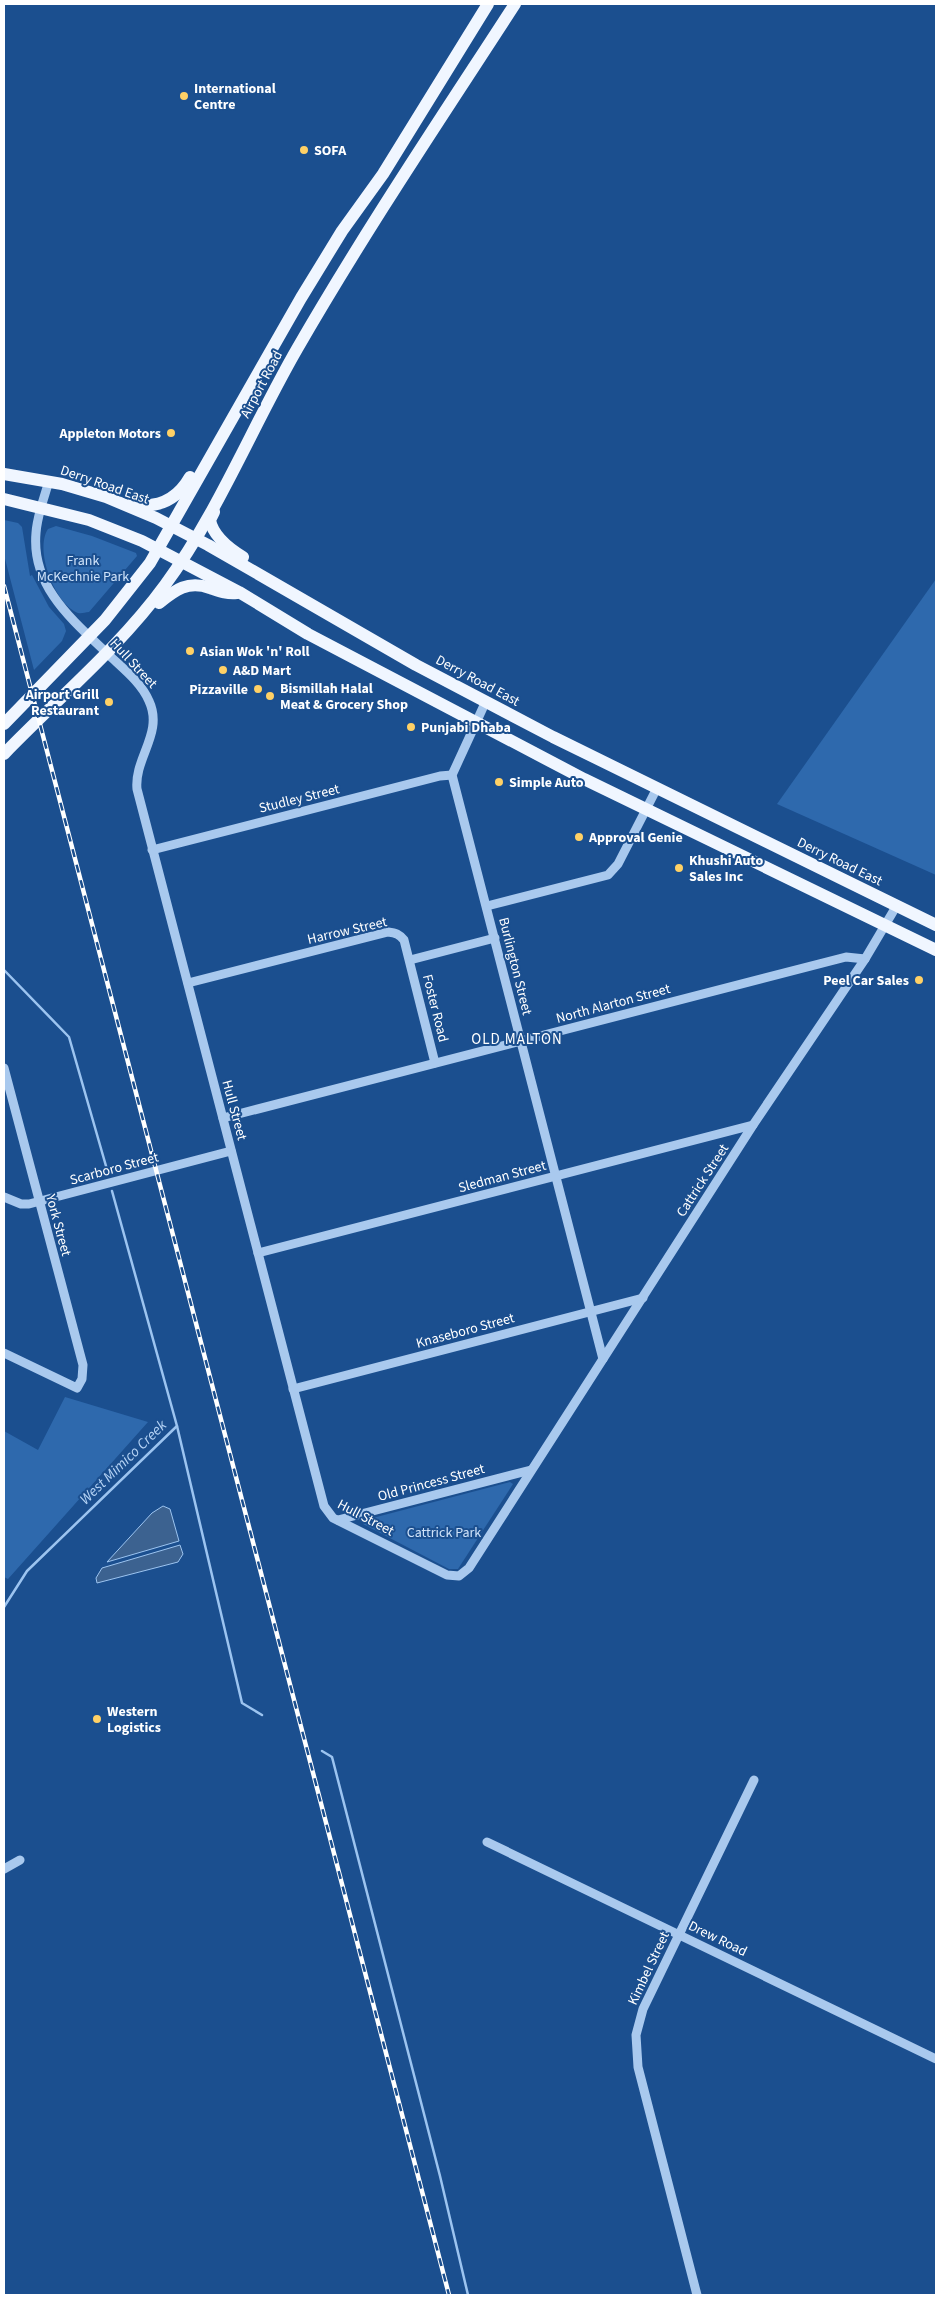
<svg xmlns="http://www.w3.org/2000/svg" width="940" height="2299" font-family="'Source Sans 3',sans-serif">
	<style>
		.green { fill: #2e69ad }
		.water { fill: #3c6290; stroke: #9cc4f0 }
		.lines { fill: none; stroke-linecap: round; stroke-linejoin: round }
		.stream { stroke: #9cc4f0; stroke-width: 2.5 }
		.minor { stroke: #a9c9ee; stroke-width: 9 }
		.major { stroke: #f0f6ff; stroke-width: 12 }
		.rail-casing { stroke: #fff; stroke-width: 4.5 }
		.rail { stroke: #1b4f8f; stroke-width: 2.5; stroke-dasharray: 8; stroke-linecap: butt }
		.poi-dot { fill: #ffd166; stroke: #1b4f8f; stroke-width: 2 }
		.labels { text-anchor: middle; stroke-width: 4; stroke-linejoin: round; paint-order: stroke }
		.poi-label { font-size: 14px; font-weight: bold; fill: #fff; stroke: #1b4f8f; text-anchor: start }
		.street-label { font-size: 14px; fill: #fff; stroke: #1b4f8f }
		.park-label { font-size: 14px; fill: #cfe3fa; stroke: #1b4f8f }
		.neighbourhood-label { font-size: 15px; letter-spacing: 1px; fill: #fff; stroke: #1b4f8f }
		.water-label { font-size: 15px; font-style: italic; fill: #b5d3f5; stroke: #1b4f8f }
	</style>
	<rect width="100%" height="100%" fill="#1b4f8f"/>
	<g class="green">
		<path d="M4,520L18,523L22,527L30,576L32,575L49,607L64,624L66,631L62,641L34,670L4,555Z"/>
		<path d="M56,526L92,536L136,553L137,556L89,612C85,612 82,614 78,613C55,604 34,550 48,529Z"/>
		<path d="M936,579V875L777,804Z"/>
		<path d="M65,1397L148,1422L8,1579L4,1577V1431L38,1450Z"/>
		<path d="M510,1482L513,1484L458,1569H449L363,1524L365,1520Z"/>
	</g>
	<g class="water">
		<path d="M163,1506L170,1509L179,1541L107,1562L152,1513Z"/>
		<path d="M180,1545L183,1554L178,1562L97,1583L96,1578L102,1568Z"/>
	</g>
	<g class="lines">
		<g class="stream">
			<path d="M4,970L69,1037L108,1173"/>
			<path d="M112,1191L177,1426L242,1703L262,1715"/>
			<path d="M4,1607L27,1571L177,1426"/>
			<path d="M322,1751L332,1757L440,2176L468,2295"/>
		</g>
		<g class="minor">
			<path d="M49,481C44,498 37,516 36,533C31,589 76,623 112,658C125,670 142,684 149,701C164,733 134,758 137,789L324,1506L333,1518L447,1575L459,1576L469,1568L753,1125L865,959L897,905"/>
			<path d="M486,701L452,775L603,1359"/>
			<path d="M152,850L440,776L452,775"/>
			<path d="M487,906L608,875L618,864L657,788"/>
			<path d="M410,960L495,938"/>
			<path d="M188,983L388,932C396,933 399,934 404,940L435,1063"/>
			<path d="M4,1068L83,1365L82,1379L77,1388L4,1353"/>
			<path d="M223,1118L846,957L865,959"/>
			<path d="M4,1197L21,1204H29L231,1151"/>
			<path d="M258,1253L753,1125"/>
			<path d="M293,1389L643,1298"/>
			<path d="M338,1520L531,1470"/>
			<path d="M487,1842L936,2059"/>
			<path d="M4,1869L20,1860"/>
			<path d="M697,2295L638,2067L636,2035L643,2009L754,1780"/>
		</g>
		<g class="major">
			<path d="M4,474L62,484L106,497L156,518L208,545L416,665L553,737L936,925"/>
			<path d="M4,499L89,520L142,541L239,592L308,634L584,779L936,950"/>
			<path d="M132,504C158,509 177,500 190,477"/>
			<path d="M214,512L210,520C213,536 230,549 243,557"/>
			<path d="M159,603C175,590 188,580 210,588C219,591 226,594 237,593"/>
			<path d="M4,724L105,620L150,563L301,298L342,231L383,174L488,4"/>
			<path d="M4,754C57,699 119,648 165,585C218,513 252,427 297,349C365,231 441,118 515,4"/>
		</g>
		<defs>
			<path id="rail" d="M4,586L449,2295"/>
		</defs>
		<use href="#rail" class="rail-casing"/>
		<use href="#rail" class="rail"/>
	</g>
	<g class="poi-dot">
		<circle cx="184" cy="96" r="5"/>
		<circle cx="304" cy="150" r="5"/>
		<circle cx="171" cy="433" r="5"/>
		<circle cx="190" cy="651" r="5"/>
		<circle cx="223" cy="670" r="5"/>
		<circle cx="258" cy="689" r="5"/>
		<circle cx="270" cy="696" r="5"/>
		<circle cx="109" cy="702" r="5"/>
		<circle cx="411" cy="727" r="5"/>
		<circle cx="499" cy="782" r="5"/>
		<circle cx="579" cy="837" r="5"/>
		<circle cx="679" cy="868" r="5"/>
		<circle cx="919" cy="980" r="5"/>
		<circle cx="97" cy="1719" r="5"/>
	</g>
	<g class="labels">
		<g class="poi-label">
			<text x="194" y="93">International<tspan x="194" dy="16">Centre</tspan></text>
			<text x="314" y="155">SOFA</text>
			<text x="161" y="438" text-anchor="end">Appleton Motors</text>
			<text x="200" y="656">Asian Wok 'n' Roll</text>
			<text x="233" y="675">A&amp;D Mart</text>
			<text x="280" y="693">Bismillah Halal<tspan x="280" dy="16">Meat &amp; Grocery Shop</tspan></text>
			<text x="248" y="694" text-anchor="end">Pizzaville</text>
			<text x="99" y="699" text-anchor="end">Airport Grill<tspan x="99" dy="16">Restaurant</tspan></text>
			<text x="421" y="732">Punjabi Dhaba</text>
			<text x="509" y="787">Simple Auto</text>
			<text x="589" y="842">Approval Genie</text>
			<text x="689" y="865">Khushi Auto<tspan x="689" dy="16">Sales Inc</tspan></text>
			<text x="909" y="985" text-anchor="end">Peel Car Sales</text>
			<text x="107" y="1716">Western<tspan x="107" dy="16">Logistics</tspan></text>
		</g>
		<g class="street-label">
			<text transform="translate(261 384) rotate(-62)" y="5">Airport Road</text>
			<text transform="translate(105 484) rotate(19)" y="5">Derry Road East</text>
			<text transform="translate(134 663) rotate(47)" y="5">Hull Street</text>
			<text transform="translate(478 680) rotate(28)" y="5">Derry Road East</text>
			<text transform="translate(299 798) rotate(-14)" y="5">Studley Street</text>
			<text transform="translate(840 861) rotate(26)" y="5">Derry Road East</text>
			<text transform="translate(347 930) rotate(-13)" y="5">Harrow Street</text>
			<text transform="translate(516 966) rotate(76)" y="5">Burlington Street</text>
			<text transform="translate(613 1003) rotate(-15)" y="5">North Alarton Street</text>
			<text transform="translate(436 1008) rotate(76)" y="5">Foster Road</text>
			<text transform="translate(235 1110) rotate(75)" y="5">Hull Street</text>
			<text transform="translate(114 1168) rotate(-15)" y="5">Scarboro Street</text>
			<text transform="translate(502 1176) rotate(-15)" y="5">Sledman Street</text>
			<text transform="translate(702 1180) rotate(-57)" y="5">Cattrick Street</text>
			<text transform="translate(59 1225) rotate(75)" y="5">York Street</text>
			<text transform="translate(465 1330) rotate(-15)" y="5">Knaseboro Street</text>
			<text transform="translate(431 1482) rotate(-15)" y="5">Old Princess Street</text>
			<text transform="translate(366 1517) rotate(28)" y="5">Hull Street</text>
			<text transform="translate(718 1938) rotate(26)" y="5">Drew Road</text>
			<text transform="translate(648 1968) rotate(-65)" y="5">Kimbel Street</text>
		</g>
		<g class="park-label">
			<text x="83" y="565">Frank<tspan x="83" dy="16">McKechnie Park</tspan></text>
			<text x="444" y="1537">Cattrick Park</text>
		</g>
		<g class="neighbourhood-label">
			<text x="517" y="1044">OLD MALTON</text>
		</g>
		<g class="water-label">
			<text transform="translate(123 1462) rotate(-44)" y="5">West Mimico Creek</text>
		</g>
	</g>
	<rect width="940" height="2299" fill="none" stroke="#ffffff" stroke-width="10"/>
</svg>
